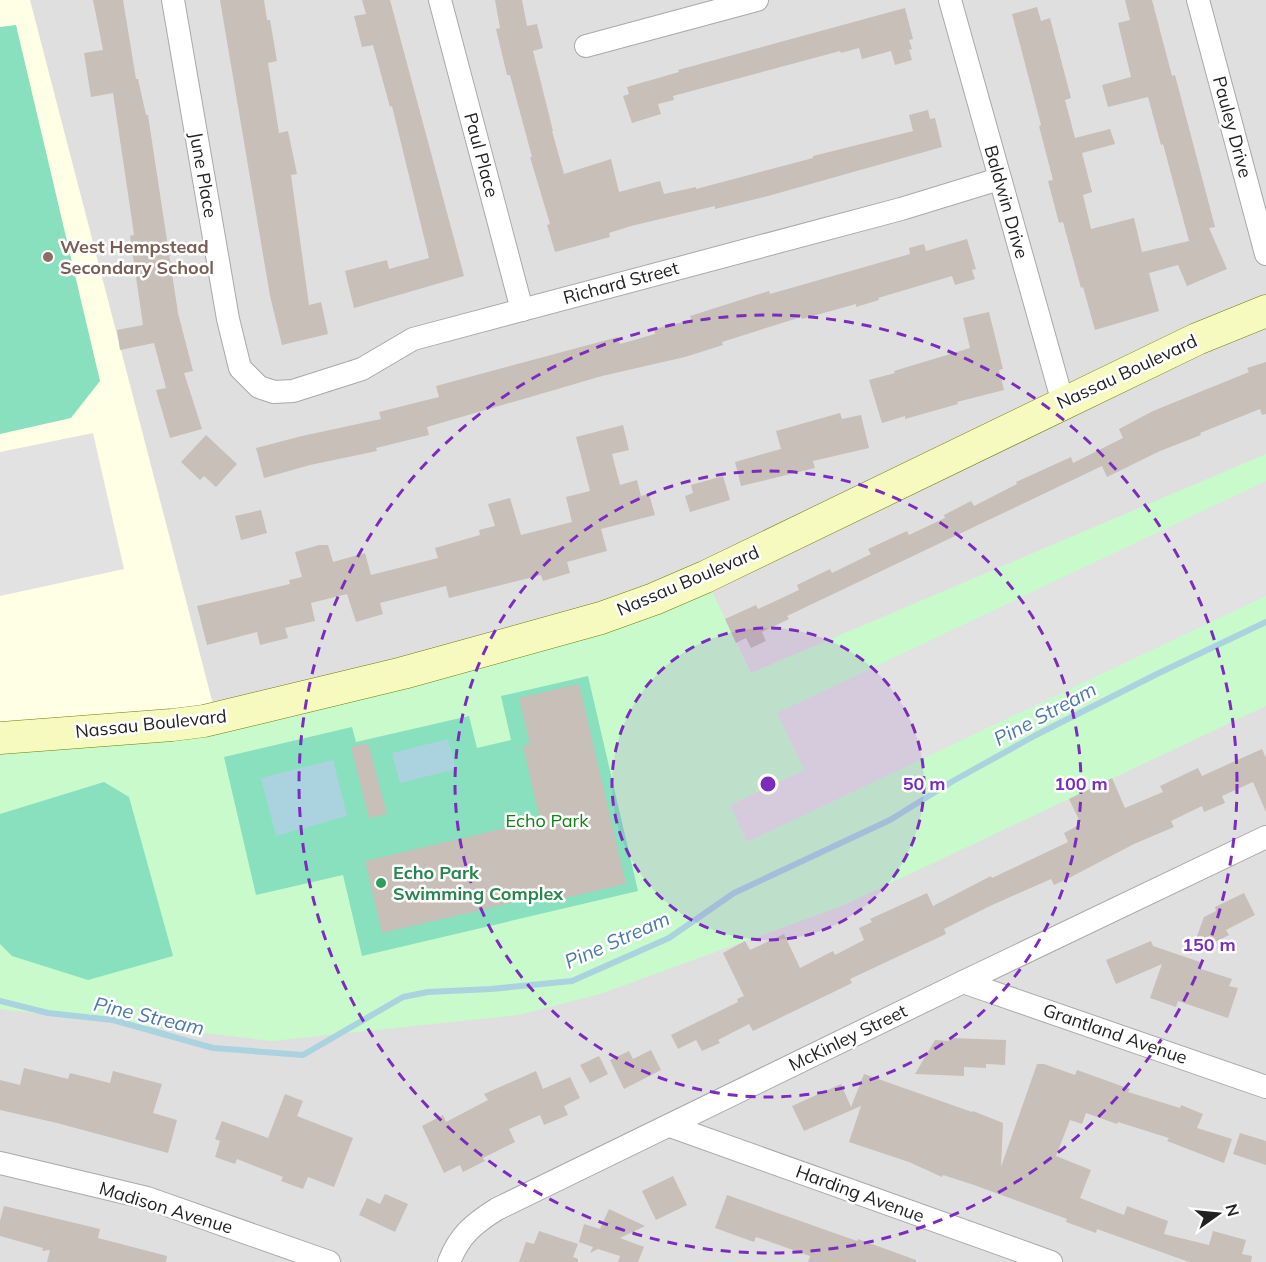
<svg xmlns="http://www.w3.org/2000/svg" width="1266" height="1262" font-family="Mulish,sans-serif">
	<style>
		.residential { fill: #e0dfdf }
		.education { fill: #ffffe5 }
		.park { fill: #c8facc }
		.pitch { fill: #88e0be }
		.parking { fill: #e2e2e2 }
		.water { fill: #aad3df }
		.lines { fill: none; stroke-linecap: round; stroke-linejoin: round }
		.stream { stroke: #aad3df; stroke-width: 6 }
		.building { fill: #c7bfb8 }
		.street-casing { stroke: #a9a9a9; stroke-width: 24 }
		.secondary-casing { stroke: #707d05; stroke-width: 33 }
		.street { stroke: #fff; stroke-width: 22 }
		.secondary { stroke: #f7fabf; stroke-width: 32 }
		.ring { fill: none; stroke: #7b2cbf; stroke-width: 3; stroke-dasharray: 10 8 }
		.education-dot { fill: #8d6e63; stroke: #fff; stroke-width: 2 }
		.leisure-dot { fill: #2e9e5b; stroke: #fff; stroke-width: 2 }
		.labels { text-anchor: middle; stroke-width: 5; stroke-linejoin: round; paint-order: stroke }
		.street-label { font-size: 18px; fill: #222; stroke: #fff }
		.education-label { font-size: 18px; font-weight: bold; fill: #785e54; stroke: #fff; text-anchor: start }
		.park-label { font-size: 18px; fill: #0c8416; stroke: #fff }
		.leisure-label { font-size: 18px; font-weight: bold; fill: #27864d; stroke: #fff; text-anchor: start }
		.water-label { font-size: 20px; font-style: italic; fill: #4a7aab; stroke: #fff }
		.centre { fill: #7b2cbf; stroke: #fff; stroke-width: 3 }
		.ring-label { font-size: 18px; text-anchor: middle; font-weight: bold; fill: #7b2cbf; stroke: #fff; stroke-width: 5; stroke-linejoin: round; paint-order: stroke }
	</style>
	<rect width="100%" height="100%" fill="#f2efe9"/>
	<rect class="residential" x="0" y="0" width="1266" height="1262"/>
	<path class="education" d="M0,0H30L215,712L0,729Z"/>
	<path class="park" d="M1266,454V706L844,905L600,994L518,1015L272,1041L0,1009V737L172,725L705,577L751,673Z"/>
	<g class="pitch">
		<path d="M16,25L100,381L71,418L0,434V27Z"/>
		<path d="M588,676L638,891L362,956L343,875L256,895L224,757L352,727L356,742L469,716L477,748L511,740L501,696Z"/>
		<path d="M104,782L129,797L173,956L88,980L12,956L0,944V814Z"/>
	</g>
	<g class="parking">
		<path d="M93,433L124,569L0,596V452Z"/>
		<path d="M1266,481V596L747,842L730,805L804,770L777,713Z"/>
	</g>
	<g class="water">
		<path d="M448,739L456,769L400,783L392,753Z"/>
		<path d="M333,760L347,816L276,836L261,778Z"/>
	</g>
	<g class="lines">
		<path class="stream" d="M0,1001L48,1013L113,1020L213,1048L303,1055L403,997L428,992L491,989L572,981L669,938L734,893L890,820L953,781L1036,735L1159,673L1266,622"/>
	</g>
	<g class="building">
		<path d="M93,0H123L136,79H138L146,115H148L178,313L193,371L184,373L202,429L170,438L156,390L166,388L154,343L120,350L117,330L143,325L130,236L134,235L131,214L113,93L91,97L84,53L103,50Z"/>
		<path d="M220,0H264L267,20H270L277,61L268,63L279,133L288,131L297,174L291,175L309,305L321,302L328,334L282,345L270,296Z"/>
		<path d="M362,0H390L464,276L354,308L345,271L387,260L389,269L429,258L392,106L390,107L373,45L362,47L354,16L366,14Z"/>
		<path d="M495,0H522L527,26L537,24L543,48L533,51L553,131H552L564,174L611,159L619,192L660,181L664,194L696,187V189L813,158V156L913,131L909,115L928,110L930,119L935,118L942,147L768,196L715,209V206L631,226L609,233L610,237L555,252L547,225L550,224L530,157H532L510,75H507L496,29L500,28Z"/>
		<path d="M1125,0H1152L1172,76L1175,75L1215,227L1209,228L1227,269L1187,286L1178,265L1149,273L1159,311L1095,330L1083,287L1081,288L1063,222L1059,223L1048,181L1053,180L1039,126L1041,125L1012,14L1037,7L1041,21L1050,18L1071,98L1065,100L1075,138L1110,129L1115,144L1082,153L1092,192L1083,195L1091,229L1134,218L1142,252L1189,241L1163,144L1161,145L1148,97L1108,107L1102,85L1131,77L1118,23L1130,20Z"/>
		<path d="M905,8L913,39L909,40L912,49L909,50L912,60L895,65L891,51L862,59L859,48L841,53L840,51L673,96L674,100L658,104L661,114L632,123L623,96L629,94L627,87L679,72L678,70Z"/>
		<path d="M967,239L976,269L972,270L975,279L955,285L952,276L878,298L879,300L856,307V304L802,319L801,317L722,342L723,345L685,357L602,376L427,427L429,435L376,448L377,451L310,465L264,478L256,448L302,436L381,419L379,412L439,397L436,386L618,337L620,344L655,334L654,329L692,320L690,316L769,291L770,294L910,254L909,248L924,244L926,251Z"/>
		<path d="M989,312L1003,369L999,370L1004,390L957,402L958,404L905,419V416L882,423L869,380L895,373L894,371L970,348L963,318Z"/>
		<path d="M1266,362V414L1262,415L1260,409L1200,433L1201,435L1160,451L1107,477L1102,466L787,616L789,619L762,632L766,641L751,648L746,638L736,643L725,619L756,605L758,609L799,590L797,585L830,569L832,573L871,554L868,549L907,531L909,535L945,518L944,515L971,501L974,506L1017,484L1016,482L1071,457L1073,463L1123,438L1119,429L1153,411L1249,372L1247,368Z"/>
		<path d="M840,413L842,419L861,415L869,448L813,461L815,468L741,486L735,462L781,449L776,431Z"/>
		<path d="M623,425L629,450L612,454L620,485L637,480L641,496L649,494L655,515L601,529L607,551L567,562L570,573L543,581L541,575L449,598L446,586L380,603L383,614L356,622L347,594L311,603L315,621L285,628L288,638L260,645L257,632L207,645L197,606L290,584L289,580L302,577L295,552L319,545H328L333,562L365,553L371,575L438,558L435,548L480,535L479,530L495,526L488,504L510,498L521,535L572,522L566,497L590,491L576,437Z"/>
		<path d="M206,435L237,464L216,487L204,476L200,480L181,462Z"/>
		<path d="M723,476L730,500L690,512L685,496L693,493L691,485Z"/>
		<path d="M261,510L267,533L241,540L235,516Z"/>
		<path d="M579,684L626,884L560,899L559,892L382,933L365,861L540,820L523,746L530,744L519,698Z"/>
		<path d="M368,743L387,814L369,818L351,747Z"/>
		<path d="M1262,749L1266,758V812L1253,782L1222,796L1225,803L1204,812L1202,806L1171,821L1174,827L1134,844L1071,877L1054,885L1051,879L990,906L944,929L946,934L850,979L852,983L753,1031L749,1024L718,1040L720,1043L702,1051L696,1040L678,1049L671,1035L738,1002L737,999L744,996L723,953L745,941L750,950L784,934L800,968L833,951L835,955L864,940L859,928L872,922L870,919L927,893L933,906L991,876L992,878L1068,842L1064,833L1081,824L1069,799L1098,785L1112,778L1125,808L1163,792L1160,786L1198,768L1202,776Z"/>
		<path d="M1244,893L1255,915L1226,930L1229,935L1190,955L1204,917L1216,911L1215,907Z"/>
		<path d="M1151,941L1153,946L1200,962L1198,968L1232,979L1229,986L1238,988L1228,1018L1178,1001L1176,1007L1150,998L1162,964L1116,984L1106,960Z"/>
		<path d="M949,1038L1006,1040L1005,1065L986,1064V1068L964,1067V1076L915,1074L935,1040L949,1041Z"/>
		<path d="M651,1050L661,1070L624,1089L610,1060L629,1051L633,1059Z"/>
		<path d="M599,1056L608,1074L590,1083L580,1065Z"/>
		<path d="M1037,1064H1044L1075,1075L1077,1070L1130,1089L1128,1092L1180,1108L1181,1105L1203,1114L1197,1128L1232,1139L1224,1163L1167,1141L1169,1138L1118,1122L1117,1124L1086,1113L1082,1124L1070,1120L1056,1156L1091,1170L1080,1198L1124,1215L1127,1206L1168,1221L1164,1234L1209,1245L1213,1231L1246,1240L1242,1254L1252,1256L1251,1262H1189L1097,1229L1096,1233L1066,1222L1067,1219L974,1185L943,1175L942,1177L909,1162L849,1142L861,1106L804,1131L792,1106L841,1084L851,1107L864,1074L972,1112L973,1111L1003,1123L1001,1167Z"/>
		<path d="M24,1068L68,1079L70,1073L110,1083L113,1071L162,1084L153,1113L177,1120L168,1153L57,1123L0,1110V1080L20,1085Z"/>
		<path d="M536,1071L543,1089L570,1077L580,1098L564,1106L568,1115L544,1125L540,1115L509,1129L515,1142L483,1158L485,1161L463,1172L460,1165L444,1173L422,1126L443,1115L446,1122L488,1100L484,1094Z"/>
		<path d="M285,1094L303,1101L297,1116L353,1138L334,1187L308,1177L303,1189L281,1181L283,1177L237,1159L235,1164L215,1157L220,1141L215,1139L222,1121L268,1138Z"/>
		<path d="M1240,1133L1266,1141V1165L1233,1154Z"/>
		<path d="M673,1176L687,1205L656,1220L642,1191Z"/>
		<path d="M385,1194L408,1204L395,1232L359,1215L367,1198L380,1204Z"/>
		<path d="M727,1195L857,1241L858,1239L916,1260V1262H808L810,1256L756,1237L754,1242L715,1228Z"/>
		<path d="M4,1206L100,1229L98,1238L167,1256L166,1262H47L50,1250L42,1251L43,1248L0,1236V1221Z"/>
		<path d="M609,1209L645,1226L620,1238L644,1247L638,1262H618L620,1256L598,1249L590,1253L593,1247L579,1242L584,1224L600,1229Z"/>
		<path d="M539,1231L578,1244L573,1257L578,1259V1262H519L526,1242L534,1244Z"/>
	</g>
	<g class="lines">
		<defs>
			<g id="street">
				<path d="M173,0L228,319L240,368L259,387L274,392L293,391L362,369L413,339L901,209L999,179"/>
				<path d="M440,0L522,310"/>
				<path d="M950,0L1063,403"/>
				<path d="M1198,0L1266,254"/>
				<path d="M586,46L757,0"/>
				<path d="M963,982L1266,1087"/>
				<path d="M670,1126L1051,1262"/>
				<path d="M0,1163L147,1198L329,1262"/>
				<path d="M449,1262C459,1236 473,1224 497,1209L963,982L1266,837"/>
			</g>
			<path id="secondary" d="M0,738L172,725L204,721L403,673L601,618L654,599L705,577L1197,339L1266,311"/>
		</defs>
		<use href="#street" class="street-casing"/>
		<use href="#secondary" class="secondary-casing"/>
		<use href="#street" class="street"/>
		<use href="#secondary" class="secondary"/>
	</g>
	<circle cx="768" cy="784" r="156" fill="#7b2cbf" fill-opacity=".12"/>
	<g class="ring">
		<circle cx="768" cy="784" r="156"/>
		<circle cx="768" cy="784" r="313"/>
		<circle cx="768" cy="784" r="469"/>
	</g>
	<circle class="education-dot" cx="48" cy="257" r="6"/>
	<circle class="leisure-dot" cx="381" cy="883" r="6"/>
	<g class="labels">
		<g class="street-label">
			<text transform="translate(1232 127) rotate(75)" y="6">Pauley Drive</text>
			<text transform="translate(481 155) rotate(75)" y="6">Paul Place</text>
			<text transform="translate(203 175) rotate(80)" y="6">June Place</text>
			<text transform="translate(1006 202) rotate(74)" y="6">Baldwin Drive</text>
			<text transform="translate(621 283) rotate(-15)" y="6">Richard Street</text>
			<text transform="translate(1127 372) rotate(-25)" y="6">Nassau Boulevard</text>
			<text transform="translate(688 581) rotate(-23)" y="6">Nassau Boulevard</text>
			<text transform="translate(151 724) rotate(-6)" y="6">Nassau Boulevard</text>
			<text transform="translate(1115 1034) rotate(19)" y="6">Grantland Avenue</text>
			<text transform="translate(848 1038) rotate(-26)" y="6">McKinley Street</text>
			<text transform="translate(860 1194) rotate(20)" y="6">Harding Avenue</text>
			<text transform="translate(166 1208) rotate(17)" y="6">Madison Avenue</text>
		</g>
		<g class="education-label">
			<text x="60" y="253">West Hempstead<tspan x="60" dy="21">Secondary School</tspan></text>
		</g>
		<g class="park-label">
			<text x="547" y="827">Echo Park</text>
		</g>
		<g class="leisure-label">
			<text x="393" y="879">Echo Park<tspan x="393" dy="21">Swimming Complex</tspan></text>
		</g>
		<g class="water-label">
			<text transform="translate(1045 714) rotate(-28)" y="7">Pine Stream</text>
			<text transform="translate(617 940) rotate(-24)" y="7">Pine Stream</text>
			<text transform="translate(149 1016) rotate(13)" y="7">Pine Stream</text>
		</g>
	</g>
	<circle cx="768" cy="784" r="9" class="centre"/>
	<g class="ring-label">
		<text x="924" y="790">50 m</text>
		<text x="1081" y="790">100 m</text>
		<text x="1209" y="951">150 m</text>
	</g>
	<g transform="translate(1218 1214) rotate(75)" stroke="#ffffff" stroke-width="4.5" paint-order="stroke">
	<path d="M0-4.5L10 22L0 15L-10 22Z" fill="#222222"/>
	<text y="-9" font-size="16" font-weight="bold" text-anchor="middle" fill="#222222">N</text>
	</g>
</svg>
